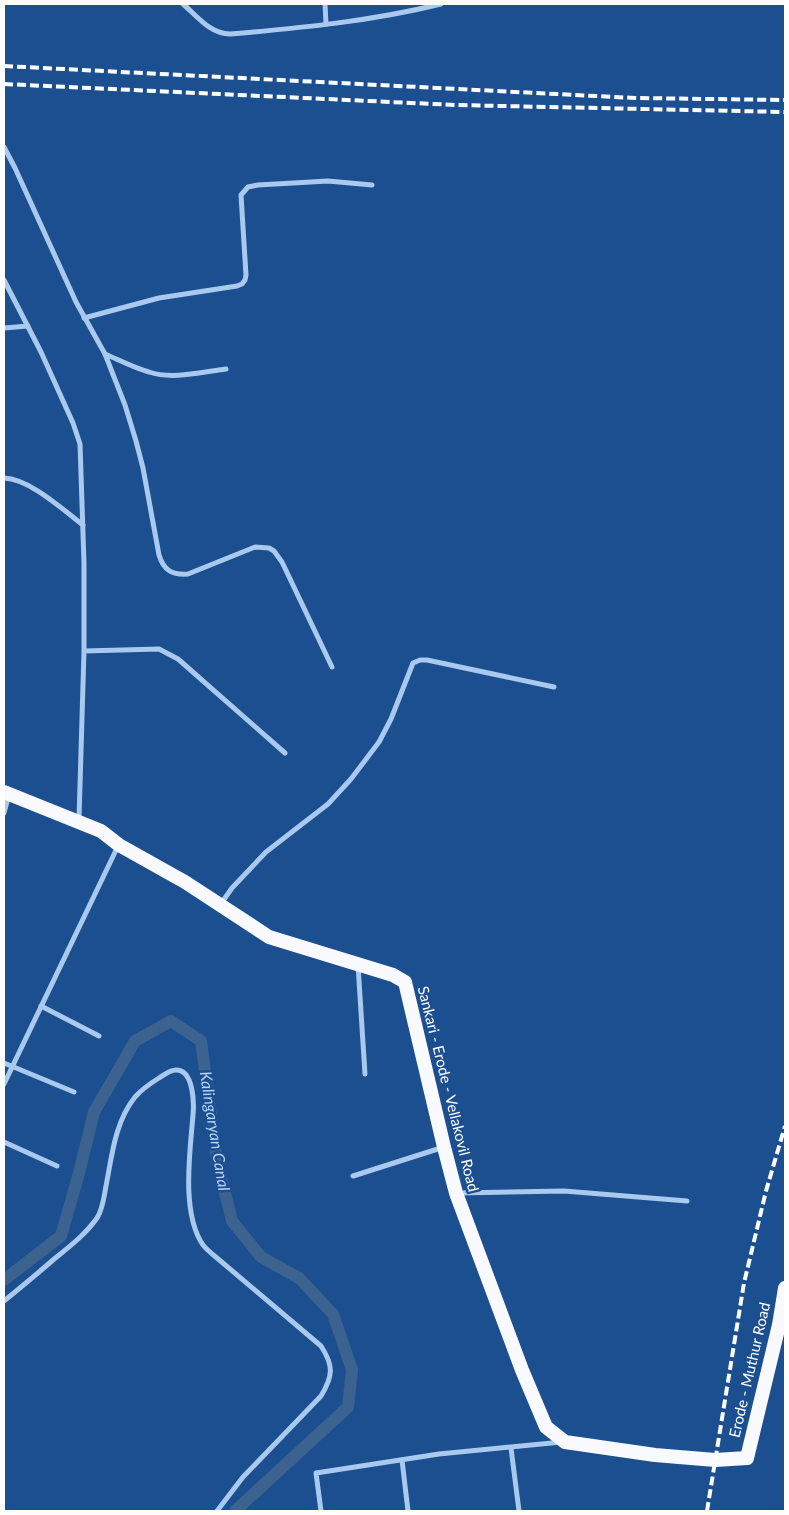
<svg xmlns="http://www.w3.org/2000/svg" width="789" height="1515" font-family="Lato,sans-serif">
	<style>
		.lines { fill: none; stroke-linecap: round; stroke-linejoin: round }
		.canal { stroke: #3c6290; stroke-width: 12 }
		.minor { stroke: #a9c9ee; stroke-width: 5 }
		.trunk { stroke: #f8faff; stroke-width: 14 }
		.rail { stroke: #fff; stroke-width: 4; stroke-dasharray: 9 4; stroke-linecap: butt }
		.labels { text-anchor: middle; stroke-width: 5; stroke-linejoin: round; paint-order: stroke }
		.street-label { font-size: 15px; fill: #fff; stroke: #1b4f8f }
		.water-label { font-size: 16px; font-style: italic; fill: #b5d3f5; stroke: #1b4f8f }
	</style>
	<rect width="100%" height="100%" fill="#1b4f8f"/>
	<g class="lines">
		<path class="canal" d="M4,1280L61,1236L79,1173L94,1112L135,1041L171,1021L201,1041L217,1161L232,1221L261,1257L299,1278L333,1314L352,1370L348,1407L235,1511"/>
		<g class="minor">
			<path d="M183,4C197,16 210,34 230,34C301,28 372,21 441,4"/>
			<path d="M325,4L326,24"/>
			<path d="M4,147L15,168L76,302L105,354L125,405L136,441L143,468L159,555C164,571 172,575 188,574L255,547L269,548L274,551L282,562L332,667"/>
			<path d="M4,280L41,352L73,423L80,444L84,563V651L79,819"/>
			<path d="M84,318L159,298L237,286L242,284L245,280L246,275L241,195L248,187L258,185L328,181L372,185"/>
			<path d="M4,328L28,326"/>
			<path d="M105,354C119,360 134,368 149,372C173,380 201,372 226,369"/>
			<path d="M4,478C30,479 62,509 83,525"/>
			<path d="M84,651L159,649L178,659L285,753"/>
			<path d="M4,813L9,794"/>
			<path d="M220,905L232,888L266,852L328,804L351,779L379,742L391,719L413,663L420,660H427L554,687"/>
			<path d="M358,965L365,1074"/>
			<path d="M41,1006L99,1036"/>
			<path d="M4,1063L74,1092"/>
			<path d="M4,1084L118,846"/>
			<path d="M4,1142L57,1166"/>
			<path d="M353,1176L444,1147"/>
			<path d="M458,1193L564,1191L687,1201"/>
			<path d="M4,1301C20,1288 37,1274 53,1260C69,1247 85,1235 97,1218C103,1209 104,1196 106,1186C112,1155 115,1122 135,1097C141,1090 151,1083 159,1078C164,1075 170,1070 176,1070C194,1070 194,1104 193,1115C190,1152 181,1213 203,1245C207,1250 212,1254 217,1258L321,1346C334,1366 333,1376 321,1396L243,1477L217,1511"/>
			<path d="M511,1448L519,1511"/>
			<path d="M402,1460L408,1511"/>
			<path d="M321,1511L316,1473L439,1454L562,1442"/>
		</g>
		<path class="trunk" d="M4,792L101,831L119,845L185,882L269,937L393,975L405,982L444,1147L456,1193L522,1370L546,1427L565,1442L655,1455L715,1460L747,1458L779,1325L785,1288"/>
		<g class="rail">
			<path d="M4,66L635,98L785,100"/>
			<path d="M4,84L455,105L785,112"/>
			<path d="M707,1511L744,1283L766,1191L785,1126"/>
		</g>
	</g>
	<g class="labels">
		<g class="street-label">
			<text transform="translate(448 1089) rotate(76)" y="5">Sankari - Erode - Vellakovil Road</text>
			<text transform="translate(750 1370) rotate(-77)" y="5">Erode - Muthur Road</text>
		</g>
		<g class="water-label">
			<text transform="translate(215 1131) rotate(81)" y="6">Kalingaryan Canal</text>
		</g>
	</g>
	<rect width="789" height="1515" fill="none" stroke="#ffffff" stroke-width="10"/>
</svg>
